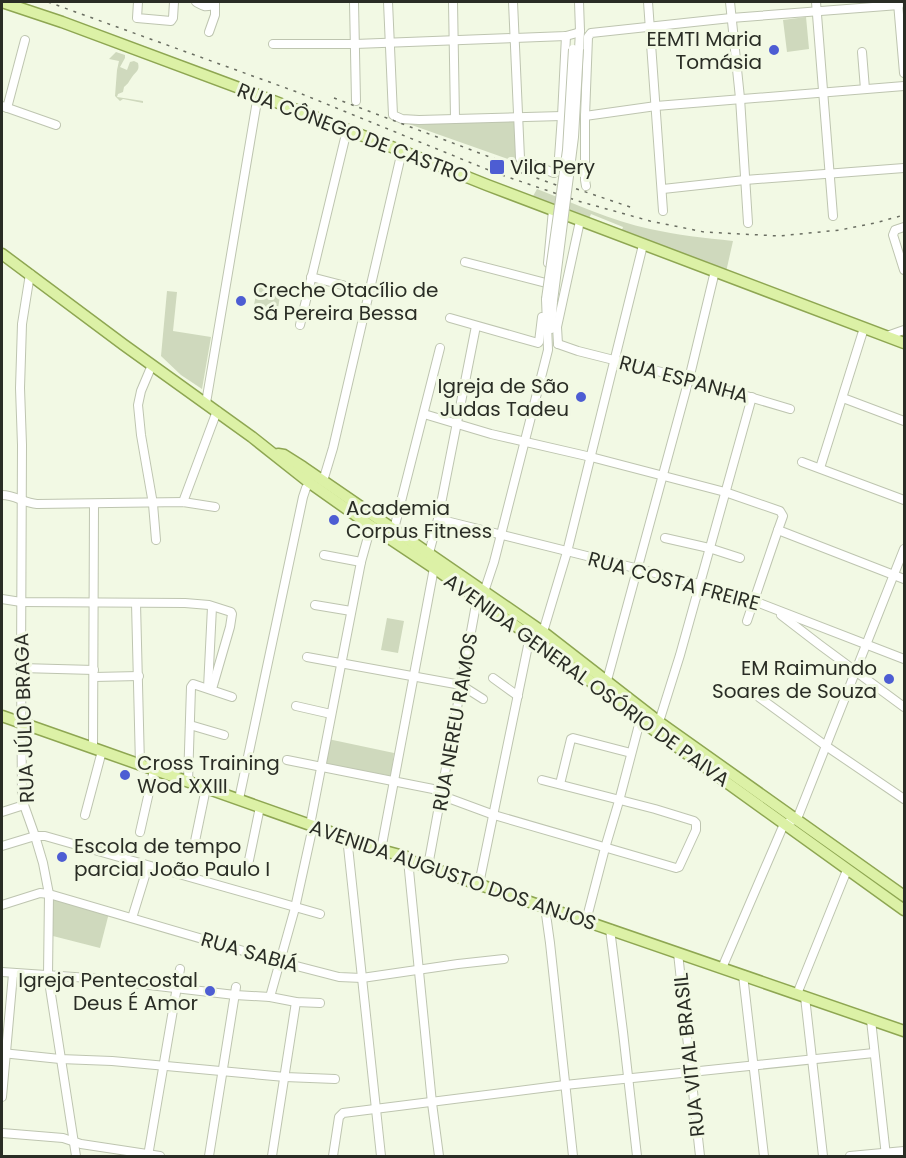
<svg xmlns="http://www.w3.org/2000/svg" width="906" height="1158" font-family="Poppins,sans-serif">
	<style>
		.green { fill: #cfd9bd }
		.lines { fill: none; stroke-linecap: round; stroke-linejoin: round }
		.minor-casing { stroke: #bec5b0; stroke-width: 10 }
		.major-casing { stroke: #8ea652; stroke-width: 13 }
		.minor { stroke: #fff; stroke-width: 8 }
		.major { stroke: #dcf1a6; stroke-width: 10 }
		.rail { stroke: #6a6e62; stroke-width: 1.5; stroke-dasharray: 3 6; stroke-linecap: butt }
		.minor-bridge-casing { stroke: #bec5b0; stroke-width: 10; stroke-linecap: butt }
		.minor-bridge { stroke: #fff; stroke-width: 8 }
		.poi-dot { fill: #4d5dd3; stroke: #f2f9e4; stroke-width: 2 }
		.labels { text-anchor: middle; stroke-width: 6; stroke-linejoin: round; paint-order: stroke }
		.poi-label { font-size: 20px; fill: #2a2d25; stroke: #f2f9e4; text-anchor: start }
		.street-label { font-size: 20px; fill: #2a2d25; stroke: #f2f9e4 }
	</style>
	<rect width="100%" height="100%" fill="#f2f9e4"/>
	<g class="green">
		<path d="M806,17L809,49L787,52L783,20Z"/>
		<path d="M116,52L125,55V58L120,67L127,70L130,62L134,61L138,63C140,71 136,71 132,77C129,81 129,83 124,87L123,92L118,94L117,97L143,101V103L123,99L120,101L115,96L117,70L119,61L109,59Z"/>
		<path d="M514,121L516,162L406,123L500,121Z"/>
		<path d="M537,189C574,203 611,221 650,229C677,235 705,238 733,241L726,272L623,233L622,230L623,227L591,214L589,219L532,198Z"/>
		<path d="M257,287L281,290L276,321L252,318Z"/>
		<path d="M167,291L177,292L173,331L211,337L202,389L181,375L161,356Z"/>
		<path d="M387,618L404,621L398,653L381,650Z"/>
		<path d="M328,739L394,753L391,776L323,763Z"/>
		<path d="M50,895L109,913L100,948L49,935Z"/>
	</g>
	<g class="lines">
		<defs>
			<g id="minor">
				<path d="M138,2L137,18L171,21L173,18L174,2"/>
				<path d="M196,2C205,7 203,7 215,5V2"/>
				<path d="M354,2L356,101"/>
				<path d="M388,2L393,115L402,119L419,120L562,116"/>
				<path d="M453,2L455,118"/>
				<path d="M513,2L520,158L521,160L554,173L558,171L562,116L566,36"/>
				<path d="M648,2L663,211"/>
				<path d="M730,2L740,98L748,223"/>
				<path d="M816,2L833,216"/>
				<path d="M898,3L904,73"/>
				<path d="M209,32L215,15V5"/>
				<path d="M273,44H355L566,36L577,33L580,31"/>
				<path d="M579,49L580,31L579,2"/>
				<path d="M862,52L865,89"/>
				<path d="M2,106L56,125"/>
				<path d="M7,108L25,40"/>
				<path d="M585,116L656,106L904,86"/>
				<path d="M586,186L585,180V116L588,37L591,33L731,18L899,5"/>
				<path d="M663,189L745,180L904,168"/>
				<path d="M904,227L895,230L893,235L904,270"/>
				<path d="M465,262L546,283"/>
				<path d="M548,263L553,210"/>
				<path d="M30,274L22,324L20,388L22,445L21,668L22,797L24,805L35,836L43,863L49,894L48,975L76,1156"/>
				<path d="M311,277L369,292"/>
				<path d="M450,318L538,343L539,342L542,317"/>
				<path d="M300,325L347,130"/>
				<path d="M551,329L553,301"/>
				<path d="M887,336L904,330"/>
				<path d="M558,344L578,351L689,379L790,409"/>
				<path d="M558,344L557,327L580,221"/>
				<path d="M152,365L141,391L138,405L141,435L153,504L156,540"/>
				<path d="M843,398L904,421"/>
				<path d="M206,403L258,95"/>
				<path d="M424,414L491,434L591,457L725,492L780,511L783,516L778,530L747,621"/>
				<path d="M802,462L904,500"/>
				<path d="M820,468L864,328"/>
				<path d="M323,481L333,448L402,151"/>
				<path d="M2,495C15,495 24,503 37,504L183,502L215,507"/>
				<path d="M183,502L217,411"/>
				<path d="M438,519L699,584L754,601L904,659"/>
				<path d="M394,529L440,348"/>
				<path d="M778,530L904,579"/>
				<path d="M665,538L709,548L740,558"/>
				<path d="M429,553L438,519L476,326"/>
				<path d="M324,555L361,562"/>
				<path d="M2,599L21,602L185,603L209,605L231,612L232,614L230,627L212,689"/>
				<path d="M136,603L140,765"/>
				<path d="M315,605L351,611"/>
				<path d="M781,615L820,645L904,707"/>
				<path d="M543,632L567,552L643,245"/>
				<path d="M307,657L461,685L483,699"/>
				<path d="M21,668L94,670"/>
				<path d="M94,677L139,676"/>
				<path d="M493,678L518,696"/>
				<path d="M606,684L689,379L715,271"/>
				<path d="M208,688L212,607"/>
				<path d="M756,695L826,746L904,799"/>
				<path d="M296,706L331,714"/>
				<path d="M190,725L224,735"/>
				<path d="M658,725L680,655L752,397"/>
				<path d="M93,748L94,504"/>
				<path d="M287,760L433,789L448,798L494,815L676,868L679,867L696,830V823L694,821L655,809L542,780"/>
				<path d="M188,782L191,687L193,684L232,697"/>
				<path d="M560,784L571,739L573,738L631,753"/>
				<path d="M239,799L303,497L306,488L310,483"/>
				<path d="M2,812L24,805"/>
				<path d="M85,815L102,751"/>
				<path d="M310,825L361,562L371,526"/>
				<path d="M140,832L154,770"/>
				<path d="M347,837L381,1156"/>
				<path d="M2,846L35,836H45L320,914"/>
				<path d="M194,846L206,788"/>
				<path d="M381,850L434,568"/>
				<path d="M408,860L432,1103L439,1156"/>
				<path d="M248,865L260,807"/>
				<path d="M428,866L477,599L484,592L494,562L548,350L546,299"/>
				<path d="M479,884L530,636"/>
				<path d="M2,905L40,893L49,894L281,962L339,977L362,978L458,964L504,959"/>
				<path d="M545,907L550,943L573,1156"/>
				<path d="M132,918L148,866"/>
				<path d="M586,921L605,848L619,801L641,717"/>
				<path d="M610,929L623,1032L637,1156"/>
				<path d="M678,953L700,1156"/>
				<path d="M722,968L784,824L797,819L904,549"/>
				<path d="M2,972L89,978L235,995L270,997L296,1002L320,1003"/>
				<path d="M743,975L764,1156"/>
				<path d="M797,994L847,870"/>
				<path d="M270,997L295,908L313,826"/>
				<path d="M805,997L823,1156"/>
				<path d="M871,1020L886,1156"/>
				<path d="M2,1053L60,1059L112,1061L285,1077L335,1079"/>
				<path d="M2,1097L13,974"/>
				<path d="M2,1133L63,1138L81,1144L160,1156"/>
				<path d="M148,1156L180,969"/>
				<path d="M209,1156L236,987"/>
				<path d="M272,1156L296,1002"/>
				<path d="M333,1156L339,1117L343,1113L565,1085L874,1053"/>
				<path d="M850,1156L904,1151"/>
			</g>
			<g id="major">
				<path d="M2,2L62,22L258,95L402,151L487,185L904,343"/>
				<path d="M2,254L124,345L252,437L310,483L371,526L434,568L530,636L585,677L640,720L904,910"/>
				<path d="M278,454L284,455L303,467L543,632L659,722L904,896"/>
				<path d="M2,716L93,748L381,850L407,857L408,860L904,1031"/>
			</g>
		</defs>
		<use href="#minor" class="minor-casing"/>
		<use href="#major" class="major-casing"/>
		<use href="#minor" class="minor"/>
		<use href="#major" class="major"/>
		<g class="rail">
			<path d="M48,2L297,92L496,173L578,201L650,221L704,232L779,236L840,230L875,223L904,215"/>
			<path d="M334,98L503,162"/>
			<path d="M494,163L565,188"/>
			<path d="M559,183L633,208"/>
		</g>
		<defs>
			<g id="minor-bridge">
				<path d="M546,299L567,150L573,49"/>
				<path d="M553,301L574,137L579,49"/>
			</g>
		</defs>
		<use href="#minor-bridge" class="minor-bridge-casing"/>
		<use href="#minor-bridge" class="minor-bridge"/>
	</g>
	<g class="poi-dot">
		<circle cx="774" cy="50" r="6"/>
		<rect x="489" y="159" width="16" height="16" rx="3"/>
		<circle cx="241" cy="301" r="6"/>
		<circle cx="581" cy="397" r="6"/>
		<circle cx="334" cy="520" r="6"/>
		<circle cx="889" cy="679" r="6"/>
		<circle cx="125" cy="775" r="6"/>
		<circle cx="62" cy="857" r="6"/>
		<circle cx="210" cy="991" r="6"/>
	</g>
	<g class="labels">
		<g class="poi-label">
			<text x="762" y="46" text-anchor="end">EEMTI Maria<tspan x="762" dy="23">Tomásia</tspan></text>
			<text x="510" y="174">Vila Pery</text>
			<text x="253" y="297">Creche Otacílio de<tspan x="253" dy="23">Sá Pereira Bessa</tspan></text>
			<text x="569" y="393" text-anchor="end">Igreja de São<tspan x="569" dy="23">Judas Tadeu</tspan></text>
			<text x="346" y="515">Academia<tspan x="346" dy="23">Corpus Fitness</tspan></text>
			<text x="877" y="675" text-anchor="end">EM Raimundo<tspan x="877" dy="23">Soares de Souza</tspan></text>
			<text x="137" y="770">Cross Training<tspan x="137" dy="23">Wod XXIII</tspan></text>
			<text x="74" y="853">Escola de tempo<tspan x="74" dy="23">parcial João Paulo I</tspan></text>
			<text x="198" y="987" text-anchor="end">Igreja Pentecostal<tspan x="198" dy="23">Deus É Amor</tspan></text>
		</g>
		<g class="street-label">
			<text transform="translate(353 133) rotate(21)" y="7">RUA CÔNEGO DE CASTRO</text>
			<text transform="translate(684 379) rotate(15)" y="7">RUA ESPANHA</text>
			<text transform="translate(674 581) rotate(15)" y="7">RUA COSTA FREIRE</text>
			<text transform="translate(587 680) rotate(36)" y="7">AVENIDA GENERAL OSÓRIO DE PAIVA</text>
			<text transform="translate(24 718) rotate(-92)" y="7">RUA JÚLIO BRAGA</text>
			<text transform="translate(455 722) rotate(-80)" y="7">RUA NEREU RAMOS</text>
			<text transform="translate(453 875) rotate(19)" y="7">AVENIDA AUGUSTO DOS ANJOS</text>
			<text transform="translate(250 952) rotate(16)" y="7">RUA SABIÁ</text>
			<text transform="translate(689 1055) rotate(-96)" y="7">RUA VITAL BRASIL</text>
		</g>
	</g>
	<rect width="906" height="1158" fill="none" stroke="#2a2d25" stroke-width="6"/>
</svg>
